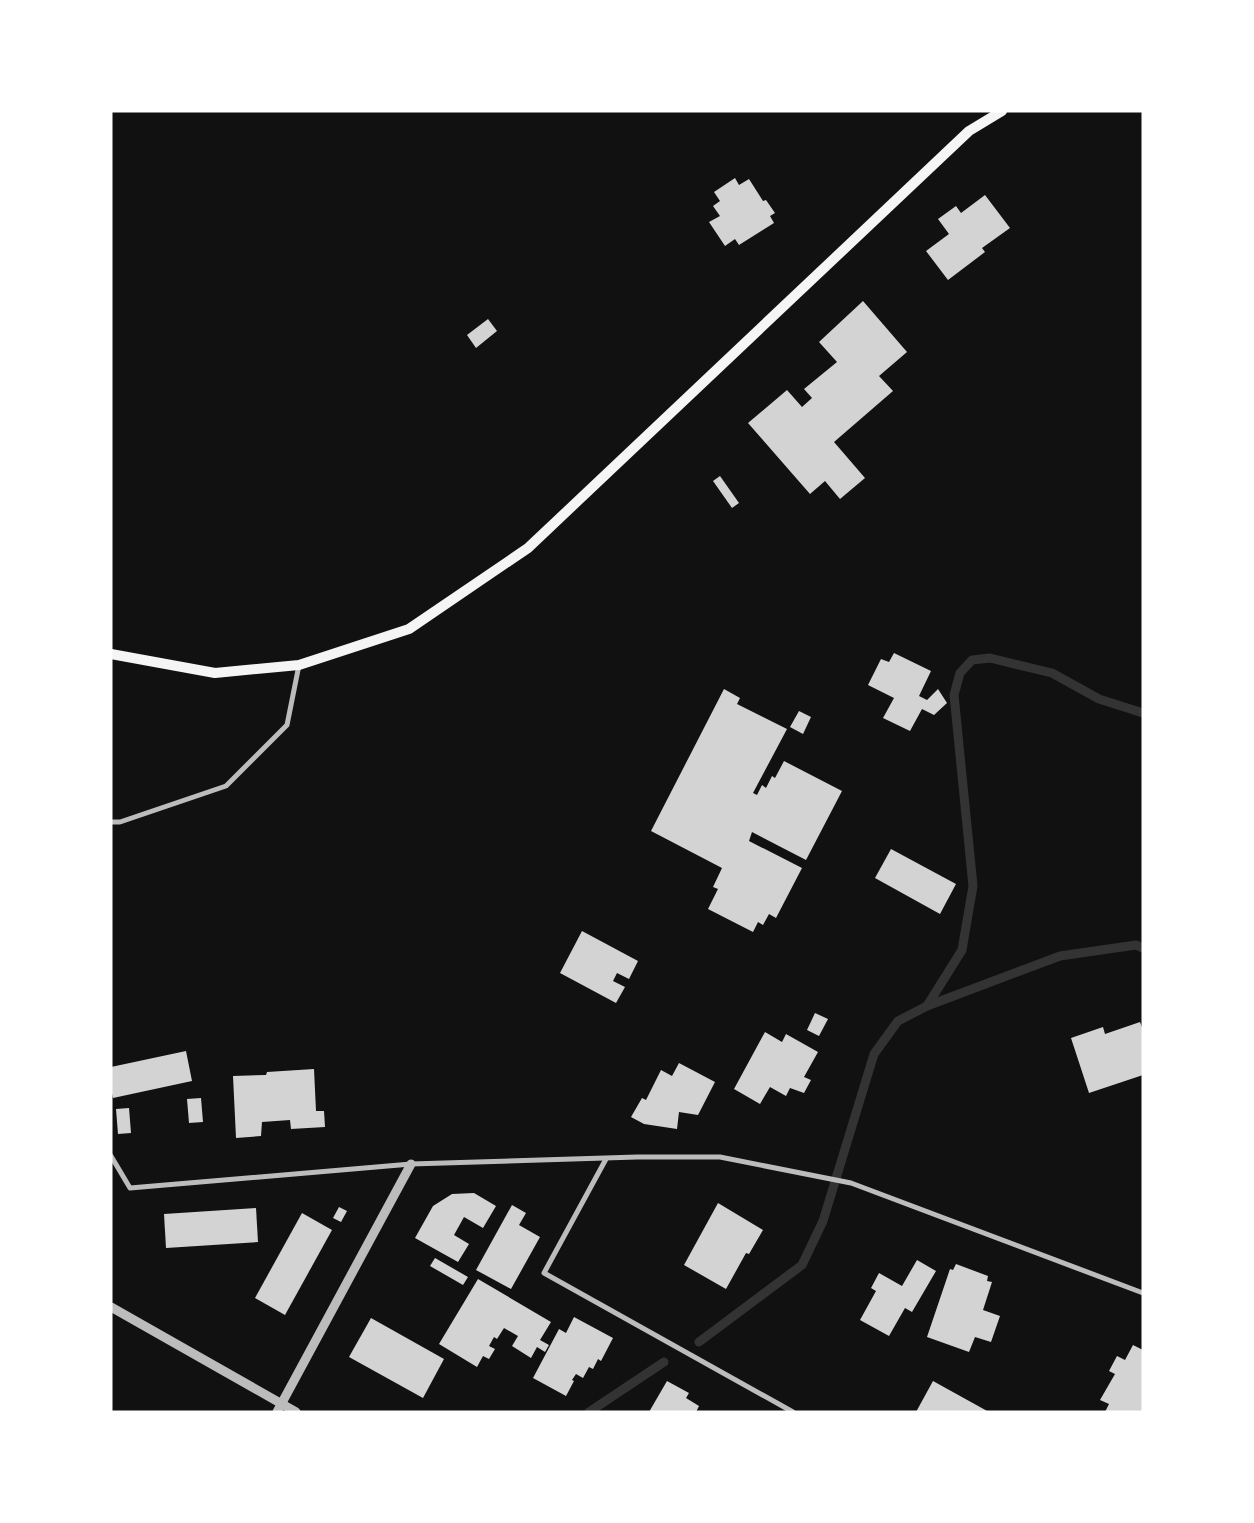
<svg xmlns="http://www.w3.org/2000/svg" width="1254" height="1523" font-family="'Fira Sans',sans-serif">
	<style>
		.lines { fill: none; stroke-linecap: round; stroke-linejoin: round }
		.stream { stroke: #333; stroke-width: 9 }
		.building { fill: #d3d3d3 }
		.minor { stroke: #bcbcbc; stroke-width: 5 }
		.tertiary { stroke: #bcbcbc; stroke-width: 9 }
		.secondary { stroke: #f5f5f5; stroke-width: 10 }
	</style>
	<rect width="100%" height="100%" fill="#111"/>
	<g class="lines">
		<g class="stream">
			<path d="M927,1006L962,950L973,886L954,695L960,673L972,660L990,658L1052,673L1099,699L1143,713"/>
			<path d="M699,1342L802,1265L823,1221L874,1054L898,1021L927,1006L1060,956L1136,945L1143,948"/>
			<path d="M589,1412L664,1362"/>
		</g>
	</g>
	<g class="building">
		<path d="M735,178L739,185L749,179L763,201L766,200L775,213L770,216L774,223L739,245L735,239L725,246L709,222L720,216L713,206L720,201L714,192Z"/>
		<path d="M985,195L1010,228L982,248L985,252L948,280L926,251L949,234L938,219L956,206L961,213Z"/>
		<path d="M863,301L907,352L879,376L893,391L834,442L865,478L840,499L825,481L810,494L748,423L787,390L802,407L812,398L804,389L837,362L819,342Z"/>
		<path d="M488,319L497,331L476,348L467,335Z"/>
		<path d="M720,476L739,503L732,508L713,481Z"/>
		<path d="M894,653L931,671L919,696L927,700L938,689L947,703L934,715L922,709L910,731L883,718L894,698L868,685L881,659L889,662Z"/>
		<path d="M724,689L740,698L737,704L787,729L753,793L757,795L762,785L766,788L772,776L775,778L784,761L842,791L806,860L752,832L749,841L802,868L776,918L769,914L763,925L758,922L753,932L708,909L718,889L713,887L722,868L651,831Z"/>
		<path d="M799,711L811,717L803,734L790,727Z"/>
		<path d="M891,849L956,884L940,914L875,878Z"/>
		<path d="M582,931L638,961L629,979L617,973L613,981L625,987L616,1003L560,973Z"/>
		<path d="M815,1013L828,1019L819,1036L807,1030Z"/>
		<path d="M1140,1022L1143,1030V1075L1089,1093L1071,1038L1103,1027L1105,1034Z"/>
		<path d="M765,1032L782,1042L786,1034L818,1052L804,1077L811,1080L804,1093L790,1088L786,1096L770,1087L760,1104L734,1089Z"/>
		<path d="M186,1051L192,1081L113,1098L111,1089V1067Z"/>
		<path d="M679,1063L715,1082L698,1115L679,1112L677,1129L644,1124L631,1117L642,1098L646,1100L661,1070L672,1076Z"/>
		<path d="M314,1069L316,1111H324L325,1127L291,1129L290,1120L262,1122L261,1136L236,1138L233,1076L266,1075L267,1072Z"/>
		<path d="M201,1098L203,1122L189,1123L187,1099Z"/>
		<path d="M129,1108L131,1133L118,1134L116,1109Z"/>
		<path d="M474,1193L496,1206L483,1228L464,1217L454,1235L469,1244L458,1262L415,1238L433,1206L452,1194Z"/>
		<path d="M718,1203L763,1230L749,1254L746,1253L726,1289L684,1265Z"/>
		<path d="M512,1205L526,1213L519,1225L540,1237L511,1289L476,1270Z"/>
		<path d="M339,1207L347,1211L341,1222L333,1218Z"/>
		<path d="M256,1208L258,1242L166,1248L164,1214Z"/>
		<path d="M302,1213L332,1230L285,1315L255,1298Z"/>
		<path d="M435,1258L468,1277L463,1285L430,1266Z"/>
		<path d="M917,1260L936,1271L912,1312L905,1308L889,1336L860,1320L876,1291L871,1288L879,1273L902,1286Z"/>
		<path d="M956,1264L988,1276L987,1281L992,1282L983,1310L1000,1316L991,1342L975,1337L969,1352L927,1337L950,1269L953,1270Z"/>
		<path d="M478,1279L551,1322L540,1340L549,1345L545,1352L537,1347L531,1358L512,1346L518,1336L504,1328L497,1339L494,1337L489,1346L495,1349L489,1359L483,1356L477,1367L439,1344Z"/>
		<path d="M574,1317L613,1338L601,1361L598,1359L593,1369L589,1367L583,1378L576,1374L572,1380L574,1381L566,1396L533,1378L559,1329L566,1333Z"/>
		<path d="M371,1318L444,1359L423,1398L349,1357Z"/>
		<path d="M1133,1345L1143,1350V1412H1105L1109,1404L1100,1400L1115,1374L1109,1371L1117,1356L1125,1360Z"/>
		<path d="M667,1381L689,1393L686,1398L699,1406L696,1412H649Z"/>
		<path d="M933,1381L989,1412H916Z"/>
	</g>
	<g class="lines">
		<g class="minor">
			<path d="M111,822H120L226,786L287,725L299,665"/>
			<path d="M111,1156L130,1188L411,1164L637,1157H720L851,1183L1143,1293"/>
			<path d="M606,1159L544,1273L793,1412"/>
		</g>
		<g class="tertiary">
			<path d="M111,1307L296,1412"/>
			<path d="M277,1412L411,1164"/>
		</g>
		<path class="secondary" d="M111,654L215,673L299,665L409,629L528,548L969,131L1002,111"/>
	</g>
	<rect width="1254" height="1523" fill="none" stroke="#ffffff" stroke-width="225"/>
</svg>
